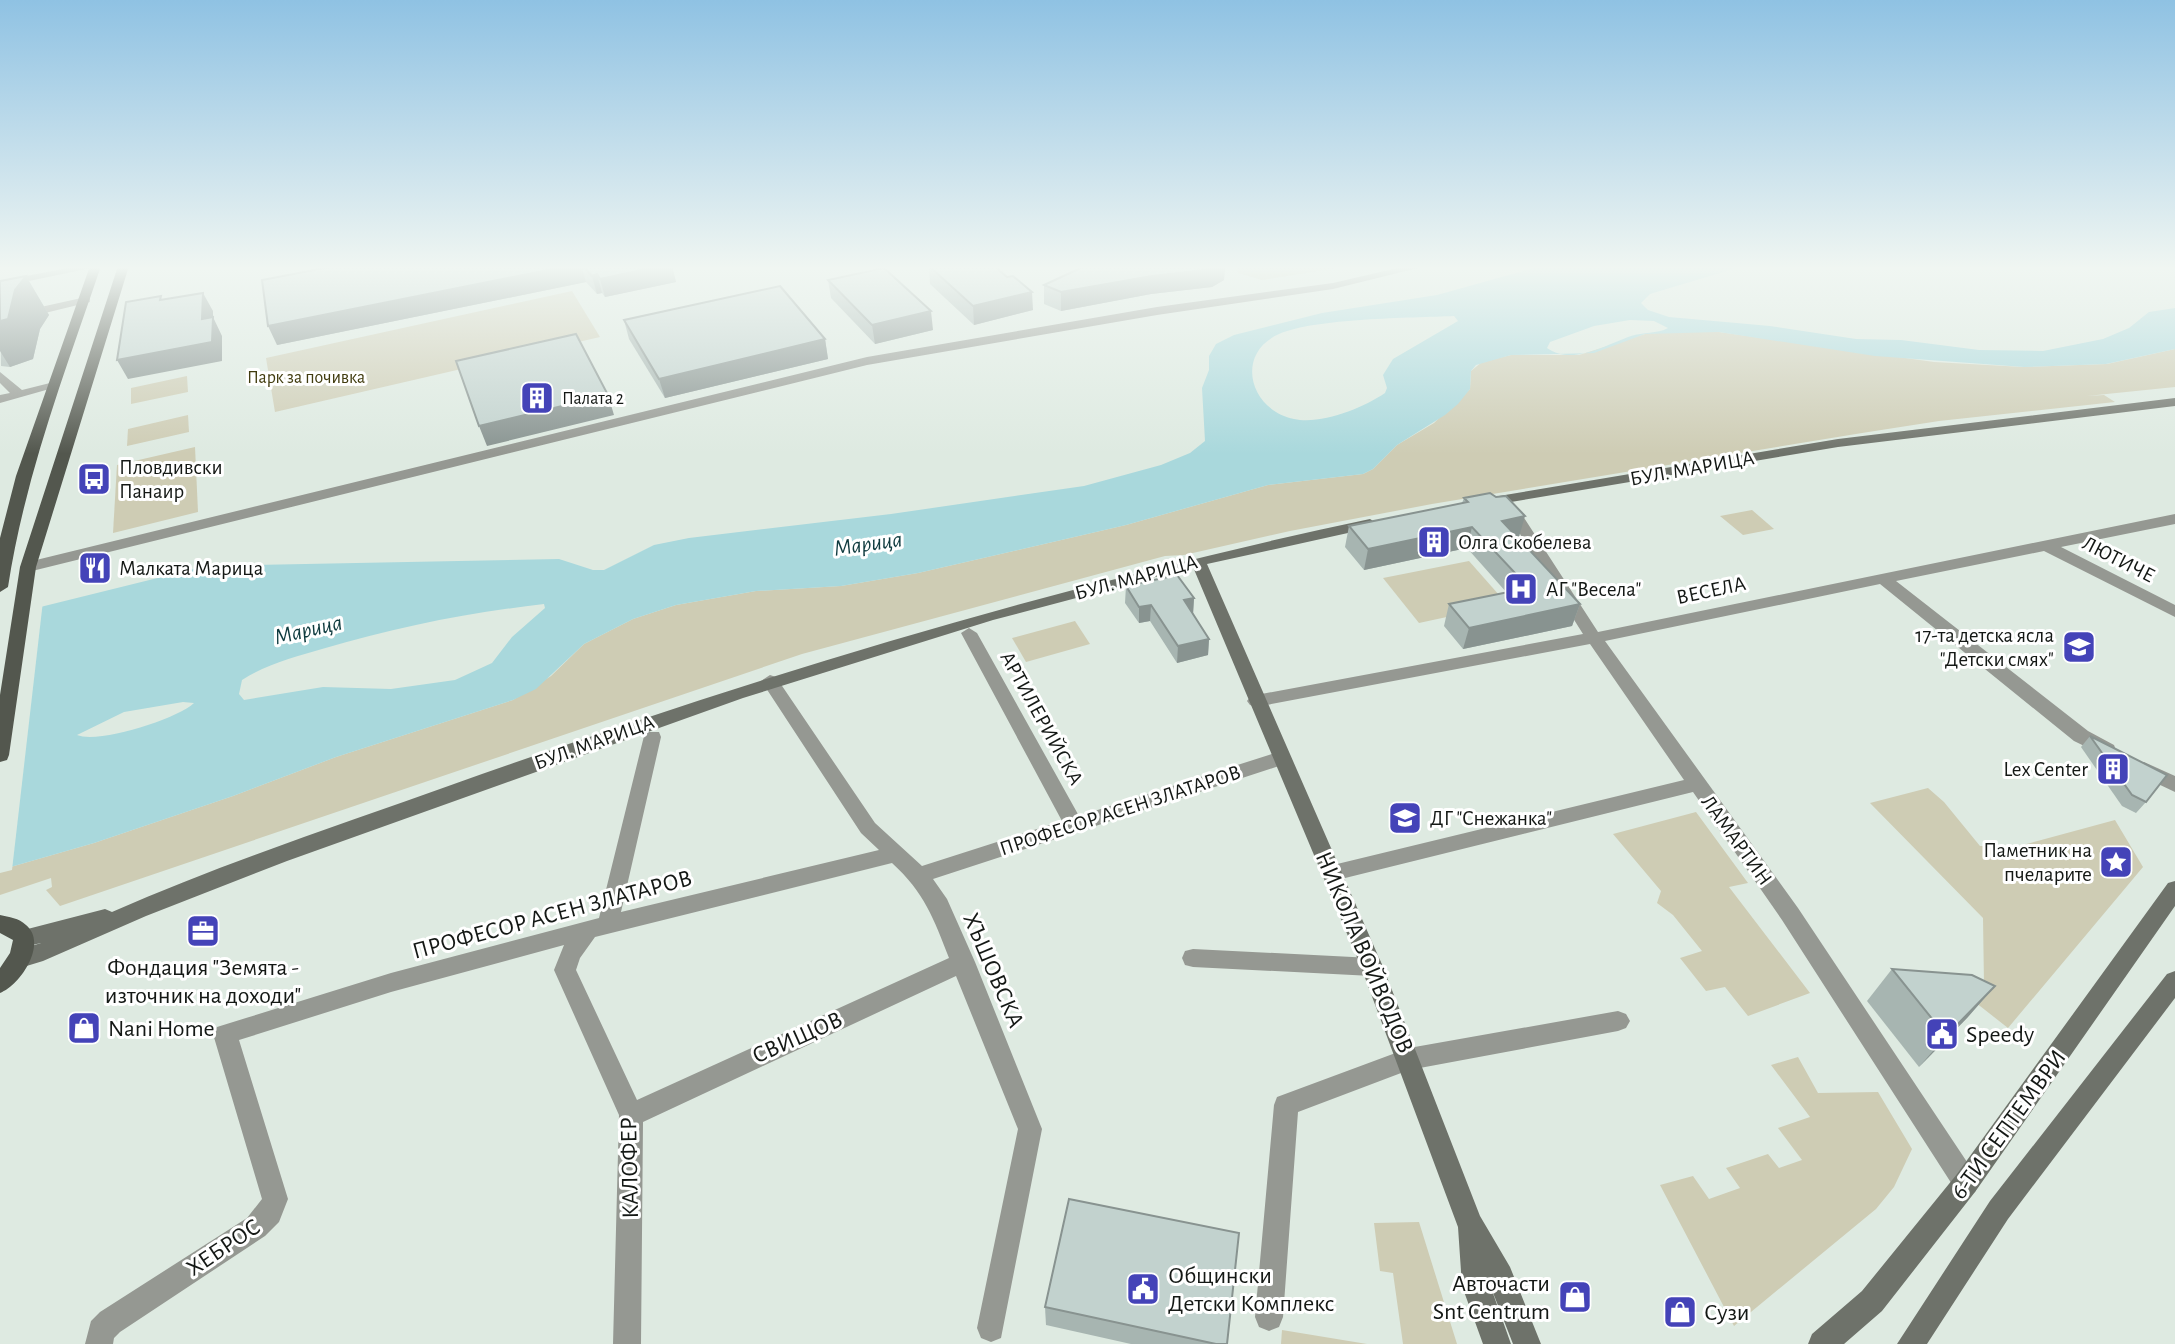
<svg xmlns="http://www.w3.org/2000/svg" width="2175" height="1344" font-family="'Alegreya Sans',sans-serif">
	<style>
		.green { fill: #ceccb4 }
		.water { fill: #a9d8dc; fill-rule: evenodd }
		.pier { fill: #deeae1 }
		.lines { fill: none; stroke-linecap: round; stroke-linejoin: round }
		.street { fill: #959892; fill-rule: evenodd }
		.secondary { fill: #6e726a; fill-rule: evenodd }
		.primary { fill: #53574e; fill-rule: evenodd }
		.wall { fill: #a7b5b1 }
		.shaded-wall { fill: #889390 }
		.building { fill: #c2d2ce; stroke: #889390; stroke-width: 2 }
		.labels { text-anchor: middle; stroke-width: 6; stroke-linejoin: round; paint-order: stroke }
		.far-park-label { font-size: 18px; fill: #413c0f; stroke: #fff }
		.far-poi-label { font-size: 18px; fill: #141815; stroke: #fff; text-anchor: start }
		.poi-label { font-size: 21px; fill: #141815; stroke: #fff; text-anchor: start }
		.street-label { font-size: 21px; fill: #141815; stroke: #fff }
		.water-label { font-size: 23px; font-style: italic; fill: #0f3b3f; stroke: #fff }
		.near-street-label { font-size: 24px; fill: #141815; stroke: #fff }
		.near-poi-label { font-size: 24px; fill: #141815; stroke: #fff; text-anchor: start }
	</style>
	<rect width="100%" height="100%" fill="#deeae1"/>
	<g class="green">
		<path d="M1236,266H1350L1262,280L1238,273Z"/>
		<path d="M572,291L600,337L275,412L266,358Z"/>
		<path d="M1680,331L1719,332L1934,362L2023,367L2107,364L2175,349V387L2087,396L2104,395L2115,402L1939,421L1862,433L1432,504L1290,531L1184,555L1165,556L802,654L60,906L46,890L52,887L51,878L0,895V870L94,843L233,796L336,757L513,700L551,676L584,644L633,619L676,605L756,591L841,586L918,573L1126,525L1268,485L1363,474L1373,469L1397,445L1434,423L1470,389L1471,371L1482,362L1511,355H1579L1645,334Z"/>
		<path d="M187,376L188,392L131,404V388Z"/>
		<path d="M188,415L189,432L127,446L128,429Z"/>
		<path d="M195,447L198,512L113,533L117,465Z"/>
		<path d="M1752,510L1774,529L1743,535L1720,516Z"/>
		<path d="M1469,561L1507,604L1419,623L1383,578Z"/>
		<path d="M1075,621L1090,644L1026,662L1012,638Z"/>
		<path d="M1928,788L1944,802L1980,846H2019L2115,820L2143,867L2008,1028L1966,995L1984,985L1983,918L1870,803Z"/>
		<path d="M1696,812L1748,883L1729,887L1810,993L1748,1016L1725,987L1706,991L1680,958L1702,951L1673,915L1657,903L1661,891L1613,834Z"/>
		<path d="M1798,1057L1818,1093L1878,1092L1912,1149L1894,1187L1876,1209L1734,1326L1660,1185L1693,1176L1709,1199L1740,1188L1726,1168L1768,1154L1779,1168L1802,1160L1778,1128L1810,1117L1771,1065Z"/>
		<path d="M1419,1222L1457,1344H1403L1393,1273L1380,1271L1374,1223Z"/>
		<path d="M1282,1330L1367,1344H1281Z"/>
	</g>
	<path class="water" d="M1541,266H1743L1650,294L1641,303L1648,310L1669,317L1770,326L1856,339L1901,340L1979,350L2043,351L2103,339L2129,328L2149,312L2175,308V349L2106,364L2024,367L1875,356L1719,332L1645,334L1594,353L1511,355L1476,365L1471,371L1470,389L1458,404L1445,415L1397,445L1373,469L1363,474L1268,485L1126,525L918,573L841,586L756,591L676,605L633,619L584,644L536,689L513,700L336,757L233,796L94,843L0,870V617L206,566L559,559L593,570H604L654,545L689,538L891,514L1084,486L1161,465L1190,453L1205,441L1202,388L1209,370V356L1216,344L1234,335L1322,313L1437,295ZM1454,316L1458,321L1393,359L1383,375L1387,388L1385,393C1363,408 1321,425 1294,419C1250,410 1234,354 1279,334C1316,318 1410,318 1454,316ZM1630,320L1654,321L1668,328C1657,334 1643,332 1631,336C1605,345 1573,366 1547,348L1550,342L1594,326ZM544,604L545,608L512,637L492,663L455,680L391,689L323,687L244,700L239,694L242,680C267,664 295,657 322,649C397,627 467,613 544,604ZM183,702L194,703C177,719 99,744 77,735L124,712Z"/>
	<path class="pier" d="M43,601L12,870L0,873V613Z"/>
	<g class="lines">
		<g class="street">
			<path d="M78,266H101L0,287V281Z"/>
			<path d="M1406,266H1426L1333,289L1157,315L867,365L28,572L20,567L28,562L867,357L1157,307L1333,283Z"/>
			<path d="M86,297L90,298V302L0,324V316Z"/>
			<path d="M0,372L22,390L54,382L60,386L0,403V395L10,393L0,383Z"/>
			<path d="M1510,503L1517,507L1598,632L2175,514V524L2061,547L2175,605V617L2044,551L1896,581L2088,731L2114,745L2116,750L2114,755L2107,757L2074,741L1880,584L1605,641L1798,908L1975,1174L1979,1183L1975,1192L1966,1196L1957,1192L1782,920L1693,792L1333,881L1326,879L1323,873L1326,867L1333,865L1684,780L1590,644L1256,707L1250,705L1247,701L1250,697L1256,695L1583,634L1503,507Z"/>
			<path d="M969,628L977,633L1079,816L1281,751L1288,753L1290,758L1288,763L933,879L947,899L975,962L1042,1129L1001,1338L991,1342L981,1338L977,1328L1018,1129L956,976L643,1122L641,1344H613L619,1115L554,970L564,945L391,992L239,1040L288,1199L279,1222L265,1236L120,1332L114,1338L113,1344H85L91,1321L100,1312L247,1218L262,1199L213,1034L217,1027L391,973L599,918L645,732H659L661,737L621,912L879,850L861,833L764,685L761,681L770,675L776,677L875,823L922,866L1062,821L961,633ZM892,863C924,892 934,919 949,958L637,1100L576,970L580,958L595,937Z"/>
			<path d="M2144,762L2175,776V792L2137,774L2134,769L2137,764Z"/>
			<path d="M1193,949L1372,958L1380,960L1383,967L1380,974L1372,976L1193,967L1185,965L1182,958L1185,951Z"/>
			<path d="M1618,1011L1626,1014L1630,1021L1626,1028L1618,1031L1409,1070L1298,1112L1283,1317L1279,1327L1269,1331L1259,1327L1255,1317L1274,1105L1277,1097L1409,1048Z"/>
		</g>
		<g class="secondary">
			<path d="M2175,398V406L1838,447L1487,506L1480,502L1487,498L1838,439Z"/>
			<path d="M1370,519L1378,524L1375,527L1207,564L1383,967L1480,1216L1510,1267L1541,1344H1513L1490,1285L1511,1344H1483L1462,1286L1458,1227L1361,967L1193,567L993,620L743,698L287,861L146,916L43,961L20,968L12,966L9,959L12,952L41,943L24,947L16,944L13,938L16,932L105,909L112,912C223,863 340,825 454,784C754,677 1058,585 1370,519Z"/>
			<path d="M2175,881V906L1975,1192L1882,1311L1844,1344H1808L1812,1334L1862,1291L1957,1174L2168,883Z"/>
			<path d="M2175,971V998L2008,1219L1927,1344H1897L1990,1201L2167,974Z"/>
		</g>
		<g class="primary">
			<path d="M90,266H101C65,372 25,476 8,587L0,592V538L16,476Z"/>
			<path d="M118,266H129L36,567L9,755L7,760L0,762V695L20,567Z"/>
			<path d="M0,915C9,917 19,918 26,925C48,943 21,985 0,993V968L10,953L13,940L0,933Z"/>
		</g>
	</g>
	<g class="wall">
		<path d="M335,266H672L676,282L605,297L602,293L597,294L586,282L277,345Z"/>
		<path d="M929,266L1033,310L974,325L930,284Z"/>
		<path d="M1085,266H1225L1224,280L1212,287L1151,294L1061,311L1044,304V285Z"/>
		<path d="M26,276L49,315L40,329L33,359L10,367L1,366L0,281Z"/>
		<path d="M828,280L933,330L875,344L831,298Z"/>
		<path d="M624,320L825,339L828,359L665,398L629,339Z"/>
		<path d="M1464,498L1519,537L1517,538L1580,604L1572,626L1463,649L1444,626L1449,604L1507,593L1467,548L1364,570L1345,547L1349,526L1462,503Z"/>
		<path d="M1126,586L1194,598L1193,614L1209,639L1208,655L1177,663L1150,621L1139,623L1125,603Z"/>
		<path d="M2090,736L2146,802L2136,813L2122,806L2081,747Z"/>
		<path d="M1892,969L1995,986L1967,1018L1919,1067L1867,1001Z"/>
		<path d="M1045,1307L1227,1344H1131L1046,1325Z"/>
	</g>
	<g class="shaded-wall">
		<path d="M568,266H581L586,282L277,345L268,326Z"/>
		<path d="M660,266H672L676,282L605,297L600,279Z"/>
		<path d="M1218,266H1225L1224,280L1212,287L1151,294L1061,311V292L1152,276Z"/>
		<path d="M597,274L602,293L597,294L592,276Z"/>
		<path d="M26,276L49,315L40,329L33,359L10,367L0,351V321L15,290Z"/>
		<path d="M1032,292L1033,310L974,325L973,306Z"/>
		<path d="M203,293L213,311V323V317L222,336V361L128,379L117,360Z"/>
		<path d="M931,311L933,330L875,344L872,325Z"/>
		<path d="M825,339L828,359L665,398L659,379Z"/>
		<path d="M608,395L614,415L487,446L479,426Z"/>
		<path d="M1525,516L1519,537L1496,542L1502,521Z"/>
		<path d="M1472,527L1467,548L1364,570L1368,549Z"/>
		<path d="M1194,598L1193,614L1184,600Z"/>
		<path d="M1580,604L1572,626L1463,649L1469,628Z"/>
		<path d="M1151,605L1150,621L1139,623V607Z"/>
		<path d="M1209,639L1208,655L1177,663L1178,646Z"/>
		<path d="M1995,986L1967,1018L1919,1067L1946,1036Z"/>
	</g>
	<g class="building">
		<path d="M335,266H568L268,326L262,280Z"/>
		<path d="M583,266H660L600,279L597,274L592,276Z"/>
		<path d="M929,266H994L1007,277L1013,276L1032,292L973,306Z"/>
		<path d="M1085,266H1218L1214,269L1152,276L1061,292L1044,285Z"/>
		<path d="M884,268L931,311L872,325L828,280Z"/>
		<path d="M26,276L15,290L8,319L0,321V281Z"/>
		<path d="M780,286L825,339L659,379L624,320Z"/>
		<path d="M203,293L202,319L213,317L212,342L117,360L126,302L161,296L160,300Z"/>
		<path d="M576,334L608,395L479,426L456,361Z"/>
		<path d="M1490,493L1496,497L1506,496L1525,516L1502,521L1580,604L1469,628L1449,604L1529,588L1472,527L1368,549L1349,526L1468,502L1464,498Z"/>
		<path d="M1177,575L1194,598L1184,600L1209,639L1178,646L1151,605L1139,607L1126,586Z"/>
		<path d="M2090,736L2167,775L2146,802L2132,795Z"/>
		<path d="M1892,969L1972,975L1995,986L1946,1036Z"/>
		<path d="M1069,1199L1239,1233L1227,1344H1216L1045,1307Z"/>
	</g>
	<linearGradient id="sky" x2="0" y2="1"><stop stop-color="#8fc2e3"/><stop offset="0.59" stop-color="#f0f6f2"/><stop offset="1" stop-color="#f0f6f2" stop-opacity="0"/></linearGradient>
	<rect width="2175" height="454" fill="url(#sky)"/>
	<defs>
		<symbol id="building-square" viewBox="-11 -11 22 22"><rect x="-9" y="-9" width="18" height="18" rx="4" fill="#4443b8" stroke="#fff"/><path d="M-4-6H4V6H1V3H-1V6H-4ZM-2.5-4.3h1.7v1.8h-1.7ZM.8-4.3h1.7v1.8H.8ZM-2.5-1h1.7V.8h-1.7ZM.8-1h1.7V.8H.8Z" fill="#fff"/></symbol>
		<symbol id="bus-square" viewBox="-11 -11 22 22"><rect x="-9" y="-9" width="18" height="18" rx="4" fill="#4443b8" stroke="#fff"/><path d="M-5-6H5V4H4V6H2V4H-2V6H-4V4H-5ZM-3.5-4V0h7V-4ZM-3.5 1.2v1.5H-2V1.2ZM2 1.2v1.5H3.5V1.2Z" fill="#fff"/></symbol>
		<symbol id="restaurant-square" viewBox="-11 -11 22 22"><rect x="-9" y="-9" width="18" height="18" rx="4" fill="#4443b8" stroke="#fff"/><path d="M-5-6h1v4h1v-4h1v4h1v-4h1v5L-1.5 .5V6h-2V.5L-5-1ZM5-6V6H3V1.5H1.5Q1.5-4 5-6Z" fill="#fff"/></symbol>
		<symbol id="hospital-square" viewBox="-11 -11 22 22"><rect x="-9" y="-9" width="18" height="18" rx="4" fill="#4443b8" stroke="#fff"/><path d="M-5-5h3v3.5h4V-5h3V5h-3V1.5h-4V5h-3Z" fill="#fff"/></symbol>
		<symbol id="school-square" viewBox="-11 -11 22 22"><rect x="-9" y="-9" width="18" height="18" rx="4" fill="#4443b8" stroke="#fff"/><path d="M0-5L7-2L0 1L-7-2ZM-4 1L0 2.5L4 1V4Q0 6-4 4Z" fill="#fff"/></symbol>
		<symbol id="sight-square" viewBox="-11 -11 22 22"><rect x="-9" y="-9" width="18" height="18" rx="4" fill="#4443b8" stroke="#fff"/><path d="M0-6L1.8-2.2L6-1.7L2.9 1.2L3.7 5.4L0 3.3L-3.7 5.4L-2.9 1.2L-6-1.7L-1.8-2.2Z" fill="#fff"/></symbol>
		<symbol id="office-square" viewBox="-11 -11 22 22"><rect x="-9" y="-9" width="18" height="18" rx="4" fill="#4443b8" stroke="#fff"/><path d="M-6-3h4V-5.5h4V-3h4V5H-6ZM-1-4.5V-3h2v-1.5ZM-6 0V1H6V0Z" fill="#fff"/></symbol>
		<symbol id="shop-square" viewBox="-11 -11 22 22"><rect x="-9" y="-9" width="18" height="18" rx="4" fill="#4443b8" stroke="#fff"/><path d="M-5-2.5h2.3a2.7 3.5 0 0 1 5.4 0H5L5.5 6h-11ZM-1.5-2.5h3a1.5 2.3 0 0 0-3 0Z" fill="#fff"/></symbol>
		<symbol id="civic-square" viewBox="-11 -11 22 22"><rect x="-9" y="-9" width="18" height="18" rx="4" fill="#4443b8" stroke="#fff"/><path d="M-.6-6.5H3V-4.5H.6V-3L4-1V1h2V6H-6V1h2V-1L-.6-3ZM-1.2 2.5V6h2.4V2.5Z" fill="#fff"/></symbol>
	</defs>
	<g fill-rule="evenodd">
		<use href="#building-square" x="518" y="379" width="38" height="38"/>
		<use href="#bus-square" x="75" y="460" width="38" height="38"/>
		<use href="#building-square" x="1415" y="523" width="38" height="38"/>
		<use href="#restaurant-square" x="76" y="549" width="38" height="38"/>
		<use href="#hospital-square" x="1502" y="570" width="38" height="38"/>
		<use href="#school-square" x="2060" y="628" width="38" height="38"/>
		<use href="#building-square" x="2094" y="750" width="38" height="38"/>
		<use href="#school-square" x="1386" y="799" width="38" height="38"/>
		<use href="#sight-square" x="2097" y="843" width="38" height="38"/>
		<use href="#office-square" x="184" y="912" width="38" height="38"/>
		<use href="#shop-square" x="65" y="1009" width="38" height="38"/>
		<use href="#civic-square" x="1923" y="1015" width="38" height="38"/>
		<use href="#civic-square" x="1124" y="1270" width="38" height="38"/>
		<use href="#shop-square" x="1556" y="1278" width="38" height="38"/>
		<use href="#shop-square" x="1661" y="1293" width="38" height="38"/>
	</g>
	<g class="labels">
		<g class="far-park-label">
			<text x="306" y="383">Парк за почивка</text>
		</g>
		<g class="far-poi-label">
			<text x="562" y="404">Палата 2</text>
		</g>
		<g class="poi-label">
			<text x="119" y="474">Пловдивски<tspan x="119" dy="24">Панаир</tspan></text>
			<text x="1458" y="549">Олга Скобелева</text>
			<text x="119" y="575">Малката Марица</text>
			<text x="1546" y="596">АГ "Весела"</text>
			<text x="2054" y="642" text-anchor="end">17-та детска ясла<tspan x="2054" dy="24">"Детски смях"</tspan></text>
			<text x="2088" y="776" text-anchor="end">Lex Center</text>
			<text x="1430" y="825">ДГ "Снежанка"</text>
			<text x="2092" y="857" text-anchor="end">Паметник на<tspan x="2092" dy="24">пчеларите</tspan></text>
		</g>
		<g class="street-label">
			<text transform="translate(1692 468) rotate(-10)" y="7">БУЛ. МАРИЦА</text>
			<text transform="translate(2119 559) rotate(27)" y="7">ЛЮТИЧЕ</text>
			<text transform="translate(1136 577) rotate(-15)" y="7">БУЛ. МАРИЦА</text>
			<text transform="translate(1711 590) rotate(-12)" y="7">ВЕСЕЛА</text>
			<text transform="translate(1042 718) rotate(61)" y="7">АРТИЛЕРИЙСКА</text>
			<text transform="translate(594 742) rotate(-20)" y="7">БУЛ. МАРИЦА</text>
			<text transform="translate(1120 810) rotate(-18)" y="7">ПРОФЕСОР АСЕН ЗЛАТАРОВ</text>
			<text transform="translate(1737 840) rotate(54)" y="7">ЛАМАРТИН</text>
		</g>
		<g class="water-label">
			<text transform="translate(868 543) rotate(-8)" y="8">Марица</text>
			<text transform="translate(308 629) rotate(-13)" y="8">Марица</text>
		</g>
		<g class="near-street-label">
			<text transform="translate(552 914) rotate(-15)" y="8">ПРОФЕСОР АСЕН ЗЛАТАРОВ</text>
			<text transform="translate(1365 952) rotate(67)" y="8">НИКОЛА ВОЙВОДОВ</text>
			<text transform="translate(994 970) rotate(67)" y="8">ХЪШОВСКА</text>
			<text transform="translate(797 1037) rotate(-24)" y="8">СВИЩОВ</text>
			<text transform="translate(2008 1124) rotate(-54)" y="8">6-ТИ СЕПТЕМВРИ</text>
			<text transform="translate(629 1168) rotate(-91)" y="8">КАЛОФЕР</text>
			<text transform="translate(223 1247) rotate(-34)" y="8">ХЕБРОС</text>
		</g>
		<g class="near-poi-label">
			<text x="203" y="975" text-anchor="middle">Фондация "Земята -<tspan x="203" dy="28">източник на доходи"</tspan></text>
			<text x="108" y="1036">Nani Home</text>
			<text x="1966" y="1042">Speedy</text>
			<text x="1168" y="1283">Общински<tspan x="1168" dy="28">Детски Комплекс</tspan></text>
			<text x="1550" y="1291" text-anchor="end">Авточасти<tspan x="1550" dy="28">Snt Centrum</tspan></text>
			<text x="1704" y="1320">Сузи</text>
		</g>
	</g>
</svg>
